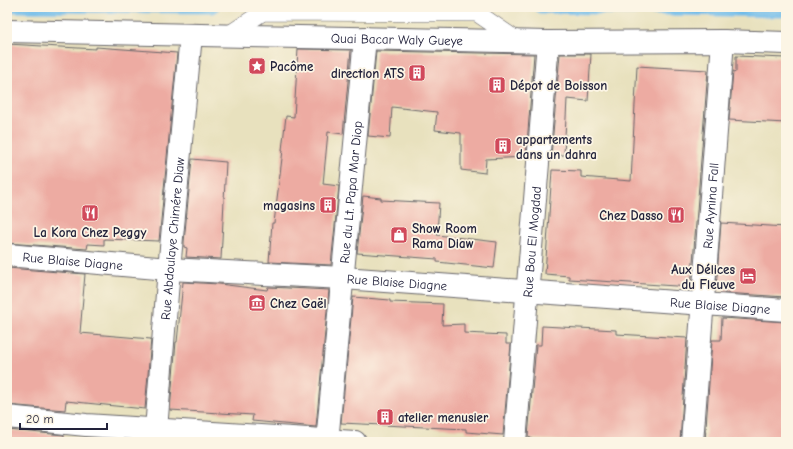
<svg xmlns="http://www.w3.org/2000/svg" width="793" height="449" font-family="'Comic Neue',sans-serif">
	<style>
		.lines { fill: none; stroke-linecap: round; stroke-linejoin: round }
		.stream { stroke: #70bcea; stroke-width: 9 }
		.building { fill: #edaba2 }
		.service-casing { stroke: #676569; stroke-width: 18 }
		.minor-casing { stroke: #676569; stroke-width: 24 }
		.service { stroke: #fff; stroke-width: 17 }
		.minor { stroke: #fff; stroke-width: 22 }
		.labels { text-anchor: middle; stroke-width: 3.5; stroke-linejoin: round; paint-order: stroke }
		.street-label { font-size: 13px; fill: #22223b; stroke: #fcf5e5 }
		.poi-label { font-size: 13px; font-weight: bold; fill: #22223b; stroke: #fcf5e5; text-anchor: start }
	</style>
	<rect width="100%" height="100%" fill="#fcf5e5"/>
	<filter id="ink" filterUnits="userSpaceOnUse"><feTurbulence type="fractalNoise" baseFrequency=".025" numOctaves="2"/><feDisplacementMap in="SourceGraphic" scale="8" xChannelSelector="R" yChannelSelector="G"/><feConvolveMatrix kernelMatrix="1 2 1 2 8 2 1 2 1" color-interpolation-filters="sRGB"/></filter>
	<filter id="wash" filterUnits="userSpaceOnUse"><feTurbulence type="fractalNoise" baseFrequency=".012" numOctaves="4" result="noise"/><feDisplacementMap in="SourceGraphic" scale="16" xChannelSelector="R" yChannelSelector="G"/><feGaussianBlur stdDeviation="0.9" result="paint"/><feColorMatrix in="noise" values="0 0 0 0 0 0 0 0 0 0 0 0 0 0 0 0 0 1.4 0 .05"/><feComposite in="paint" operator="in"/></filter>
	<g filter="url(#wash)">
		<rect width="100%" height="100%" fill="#e8e1be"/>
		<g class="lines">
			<g class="stream">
				<path d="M537,7L540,9L786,13"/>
				<path d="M7,8L212,9L215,7"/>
			</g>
		</g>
		<g id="blocks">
			<g class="building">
				<path d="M7,44L96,49V47L177,53L159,241L104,239V245L88,244L87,249L7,243Z"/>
				<path d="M298,49L351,50L343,134L328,132L323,184L339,186L331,265L269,262L272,223H274L283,150H282L286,116L294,117Z"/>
				<path d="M376,51L534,54L526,157L486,159L485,173L461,170V133L435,130L437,112L392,107L390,138L368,136Z"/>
				<path d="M560,54H591L588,101L567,99L564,155L551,156Z"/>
				<path d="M736,56L786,58V123L729,120L733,71L736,72Z"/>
				<path d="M637,66L708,70L691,287L569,279V276L545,274L552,170L581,171V177L631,181Z"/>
				<path d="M192,159L226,162L221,259L186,257L187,248L184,247V242Z"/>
				<path d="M363,196L381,198V200L439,203L437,235L497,242L494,268L437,262V259L357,253Z"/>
				<path d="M721,223L786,227V297L724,293V289H716Z"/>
				<path d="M7,268L85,274L80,333L151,339L145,409L66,401L65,410L7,405Z"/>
				<path d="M183,282L219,284L267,290L268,287L329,290L316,427L252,421L253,415L170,410L176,342H177Z"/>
				<path d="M353,297L390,300V302L443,304L442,325L464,324V333L506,335V344H511L503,435L466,432V429L341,423Z"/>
				<path d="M722,318L786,322V442H705L712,340H721Z"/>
				<path d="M542,326L616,330V334L687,338L680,442H587L531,439V438L528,437L536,345H541Z"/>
				<path d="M7,430L64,435V442H7Z"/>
			</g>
		</g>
	</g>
	<g filter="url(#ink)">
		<use href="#blocks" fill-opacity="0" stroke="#676569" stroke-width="1"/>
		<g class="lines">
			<defs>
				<path id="service" d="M228,35L263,12L477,13L518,41"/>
				<g id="minor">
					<path id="s1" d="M7,31L548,42L723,41L786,43"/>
					<path id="s2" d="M7,255L169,269L343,278L786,310"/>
					<path d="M7,417L86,425L355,442"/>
					<path id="s3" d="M155,442L169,269L191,35"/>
					<path id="s4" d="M327,442L365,38"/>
					<path id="s5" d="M515,442L548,42"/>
					<path id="s6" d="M692,442L723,41"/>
				</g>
			</defs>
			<use href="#service" class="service-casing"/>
			<use href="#minor" class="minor-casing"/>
			<use href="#service" class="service"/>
			<use href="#minor" class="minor"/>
		</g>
	</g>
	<defs>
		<symbol id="sight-square" viewBox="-11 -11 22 22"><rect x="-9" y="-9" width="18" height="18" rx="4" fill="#d1495b" stroke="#fcf5e5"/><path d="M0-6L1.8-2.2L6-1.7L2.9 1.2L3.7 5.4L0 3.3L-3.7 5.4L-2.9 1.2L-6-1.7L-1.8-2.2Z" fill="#fff"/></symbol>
		<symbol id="building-square" viewBox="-11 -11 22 22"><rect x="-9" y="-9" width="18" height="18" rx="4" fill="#d1495b" stroke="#fcf5e5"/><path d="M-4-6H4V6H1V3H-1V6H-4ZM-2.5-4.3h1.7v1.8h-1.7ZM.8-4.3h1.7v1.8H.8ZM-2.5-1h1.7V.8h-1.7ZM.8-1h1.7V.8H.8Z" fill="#fff"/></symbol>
		<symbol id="restaurant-square" viewBox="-11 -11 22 22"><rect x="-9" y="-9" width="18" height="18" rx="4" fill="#d1495b" stroke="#fcf5e5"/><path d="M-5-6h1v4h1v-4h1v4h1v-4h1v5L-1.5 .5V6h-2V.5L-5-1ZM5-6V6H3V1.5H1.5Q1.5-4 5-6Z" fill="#fff"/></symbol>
		<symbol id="shop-square" viewBox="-11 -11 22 22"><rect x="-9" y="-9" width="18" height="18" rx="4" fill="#d1495b" stroke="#fcf5e5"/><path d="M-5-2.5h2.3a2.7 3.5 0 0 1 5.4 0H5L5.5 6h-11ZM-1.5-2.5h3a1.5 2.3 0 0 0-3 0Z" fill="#fff"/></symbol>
		<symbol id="hotel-square" viewBox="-11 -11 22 22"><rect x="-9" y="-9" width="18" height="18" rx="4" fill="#d1495b" stroke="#fcf5e5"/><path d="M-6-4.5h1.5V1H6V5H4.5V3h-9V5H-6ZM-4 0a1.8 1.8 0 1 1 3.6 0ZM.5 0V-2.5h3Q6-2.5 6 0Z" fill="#fff"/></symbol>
		<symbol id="museum-square" viewBox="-11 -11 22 22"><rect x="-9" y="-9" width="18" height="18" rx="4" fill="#d1495b" stroke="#fcf5e5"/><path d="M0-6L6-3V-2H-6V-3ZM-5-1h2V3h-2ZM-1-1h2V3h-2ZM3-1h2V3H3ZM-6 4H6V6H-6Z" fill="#fff"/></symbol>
	</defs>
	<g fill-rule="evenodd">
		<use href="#sight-square" x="247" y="56" width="20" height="20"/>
		<use href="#building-square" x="407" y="63" width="20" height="20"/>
		<use href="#building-square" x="487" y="75" width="20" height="20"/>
		<use href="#building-square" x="493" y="136" width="20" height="20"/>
		<use href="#building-square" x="318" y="195" width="20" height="20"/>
		<use href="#restaurant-square" x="80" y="203" width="20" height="20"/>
		<use href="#restaurant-square" x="666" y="205" width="20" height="20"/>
		<use href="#shop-square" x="389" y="225" width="20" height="20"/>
		<use href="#hotel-square" x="738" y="266" width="20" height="20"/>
		<use href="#museum-square" x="247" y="293" width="20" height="20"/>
		<use href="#building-square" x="375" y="407" width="20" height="20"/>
	</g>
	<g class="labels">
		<g class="street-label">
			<text dy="5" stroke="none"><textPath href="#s1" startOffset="390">Quai Bacar Waly Gueye</textPath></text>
			<text dy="5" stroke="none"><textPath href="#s4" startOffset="251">Rue du Lt. Papa Mar Diop</textPath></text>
			<text dy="5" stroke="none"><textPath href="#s6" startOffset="237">Rue Aynina Fall</textPath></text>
			<text dy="5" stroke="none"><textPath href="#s3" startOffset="204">Rue Abdoulaye Chimére Diaw</textPath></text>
			<text dy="5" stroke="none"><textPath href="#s5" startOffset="201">Rue Bou El Mogdad</textPath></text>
			<text dy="5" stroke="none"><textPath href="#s2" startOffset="66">Rue Blaise Diagne</textPath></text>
			<text dy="5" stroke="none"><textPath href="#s2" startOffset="391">Rue Blaise Diagne</textPath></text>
			<text dy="5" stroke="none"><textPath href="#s2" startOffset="715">Rue Blaise Diagne</textPath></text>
		</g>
		<g class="poi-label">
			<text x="270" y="71">Pacôme</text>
			<text x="404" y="78" text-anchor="end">direction ATS</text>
			<text x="510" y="90">Dépot de Boisson</text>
			<text x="516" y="144">appartements<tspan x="516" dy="15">dans un dahra</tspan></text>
			<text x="315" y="210" text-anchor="end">magasins</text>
			<text x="663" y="220" text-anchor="end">Chez Dasso</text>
			<text x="412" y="233">Show Room<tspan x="412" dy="15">Rama Diaw</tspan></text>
			<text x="90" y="237" text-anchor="middle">La Kora Chez Peggy</text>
			<text x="735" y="274" text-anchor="end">Aux Délices<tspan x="735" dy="15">du Fleuve</tspan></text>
			<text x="270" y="308">Chez Gaël</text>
			<text x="398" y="422">atelier menusier</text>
		</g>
	</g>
	<rect width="793" height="449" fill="none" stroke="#fcf5e5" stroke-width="24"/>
	<path d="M20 423v6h87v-6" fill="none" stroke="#22223b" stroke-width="2"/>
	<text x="26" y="423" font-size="12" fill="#22223b" stroke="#fcf5e5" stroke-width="3" paint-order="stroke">20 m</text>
</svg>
